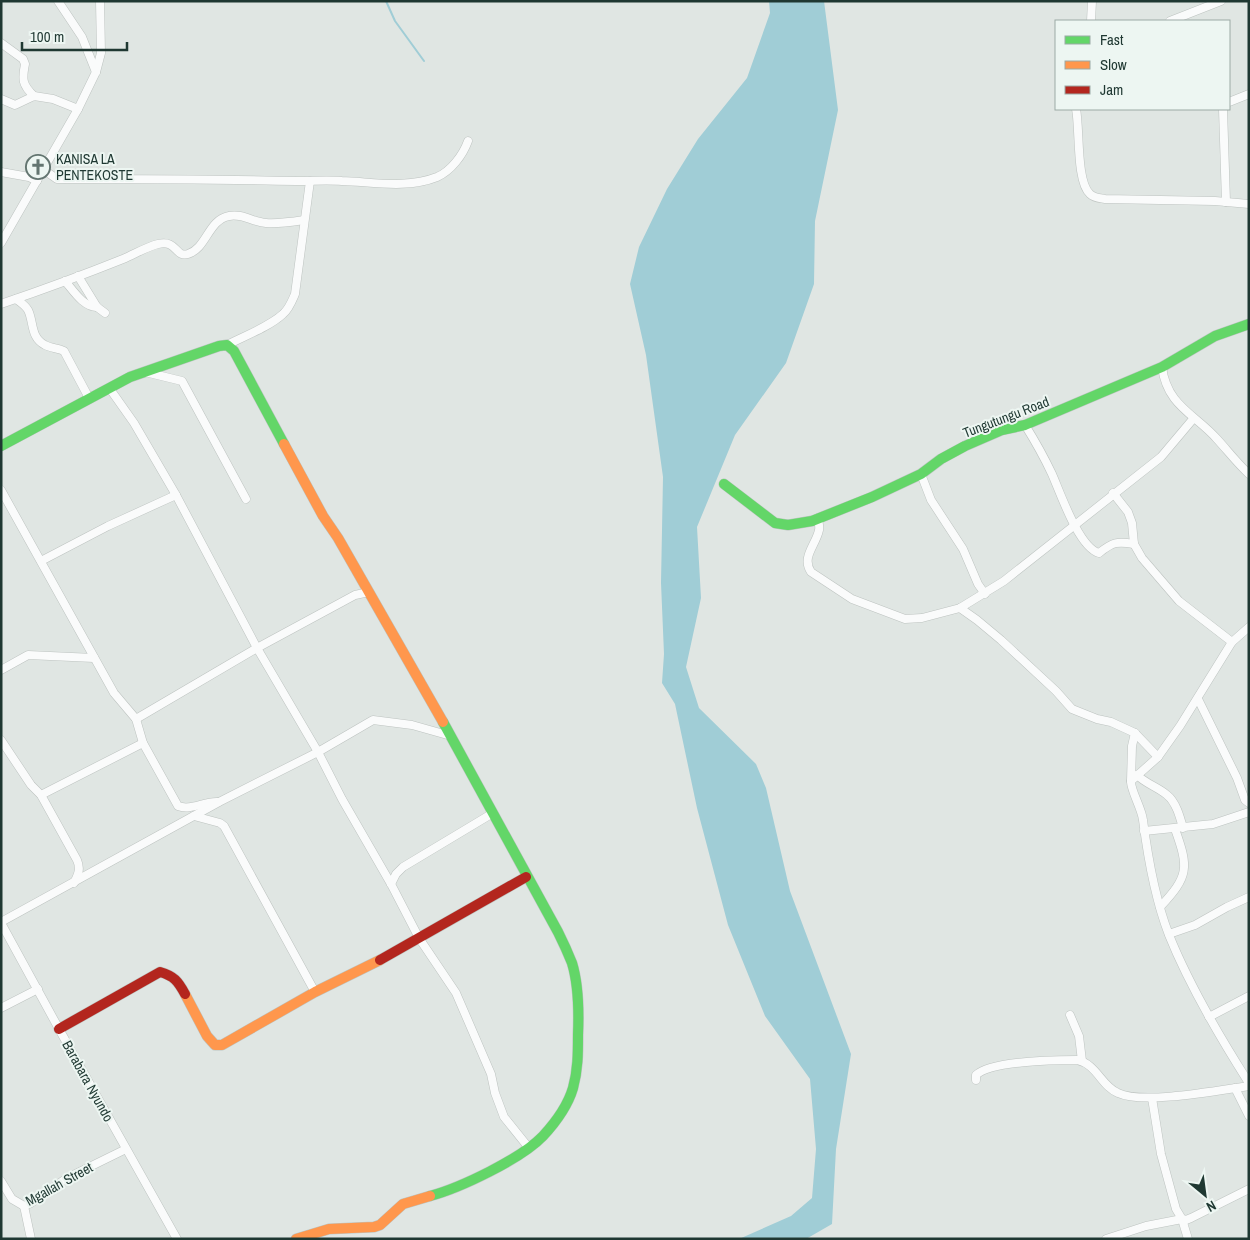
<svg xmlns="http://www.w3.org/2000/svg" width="1250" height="1240" font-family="'Archivo Narrow',sans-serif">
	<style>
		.water { fill: #a0cdd6 }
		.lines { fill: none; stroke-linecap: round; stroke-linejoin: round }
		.stream { stroke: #a0cdd6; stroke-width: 2 }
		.street-casing { stroke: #bdc3c0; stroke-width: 9 }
		.fast-casing { stroke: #bcc4c1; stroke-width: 11 }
		.slow-casing { stroke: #bcc4c1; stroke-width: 11 }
		.jam-casing { stroke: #bcc4c1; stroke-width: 11 }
		.street { stroke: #fafbfb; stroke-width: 8 }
		.fast { stroke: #63d668; stroke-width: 10 }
		.slow { stroke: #ff974d; stroke-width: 10 }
		.jam { stroke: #b3261e; stroke-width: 10 }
		.labels { text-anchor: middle; stroke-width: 4; stroke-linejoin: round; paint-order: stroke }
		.poi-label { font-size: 14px; fill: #1f3832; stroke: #edf6f2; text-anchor: start }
		.street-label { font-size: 14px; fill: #1f3832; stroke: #edf6f2 }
	</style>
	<rect width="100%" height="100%" fill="#e0e6e3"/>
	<path class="water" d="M769,1H824L838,110L815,221L814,284L786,363L735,435L697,527L701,598L686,667L699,708L756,764L766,788L790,891L851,1054L836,1149L832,1224L806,1239H739L791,1216L812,1198L816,1149L810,1079L765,1016L728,925L697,808L675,704L662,683L664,654L661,583L663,477L646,355L630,284L639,247L667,189L698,139L747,78L770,13Z"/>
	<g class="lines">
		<path class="stream" d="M386,1L395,21L424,61"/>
		<defs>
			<g id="street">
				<path d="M58,1L82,37L96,72"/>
				<path d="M1091,21L1092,1"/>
				<path d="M1170,21L1221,1"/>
				<path d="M1,43L23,59L25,64C22,79 22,85 34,96"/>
				<path d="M1,99L15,105L34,96L53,99L78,109"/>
				<path d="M1229,102L1249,94"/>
				<path d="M1076,109C1080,128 1076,182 1090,194C1094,198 1099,198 1105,199L1215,201L1249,204"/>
				<path d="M1223,109L1226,202"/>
				<path d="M44,170L57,179C137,179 217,179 297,181C312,181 327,180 342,181C373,182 407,189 437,177C451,171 463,155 468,141"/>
				<path d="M1,172L29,177L37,181"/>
				<path d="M1,243L78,109L96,72L101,53L100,1"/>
				<path d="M78,276L97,307L105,313"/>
				<path d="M65,281C73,290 83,307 97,307"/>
				<path d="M16,299C20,302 25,305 28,310C34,322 30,337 45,345C50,348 58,348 64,351L89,398"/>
				<path d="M1,304C42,290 83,275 123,259C135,254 146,247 158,244C177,239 175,258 188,254C207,248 208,220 229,216C242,213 253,222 266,223C278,224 291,222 304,220"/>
				<path d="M227,345C244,336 269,327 283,314C289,309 292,301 295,294L310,181"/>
				<path d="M1162,367C1167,406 1195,414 1217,439C1228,451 1237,463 1249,474"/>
				<path d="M145,372L182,381L246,499"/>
				<path d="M110,389L134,423L176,495L257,648L318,752L342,799L391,884L419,938L456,993L491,1074L495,1093L504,1117L529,1148"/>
				<path d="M1025,425C1035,441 1044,457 1052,474C1060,492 1079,548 1099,553C1113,542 1117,541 1134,544"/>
				<path d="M921,474L931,500L963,549L978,584L985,594"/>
				<path d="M1,490L114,693L136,719L143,743L178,806C191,811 204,801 218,802"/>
				<path d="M1113,493L1128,512L1132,523L1134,544L1142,558L1179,601L1232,642"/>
				<path d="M818,518C818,522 820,526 819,530C816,545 801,557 811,572L852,599L905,619L922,618L960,608L1004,581L1161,457L1193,419"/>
				<path d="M41,561L108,526L176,495"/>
				<path d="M960,608L977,620L1001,640L1056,691L1072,709L1097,719L1111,722L1135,733L1158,757"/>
				<path d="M1249,627L1232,642L1180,726L1158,757L1131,781C1130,789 1142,809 1143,820C1148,859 1155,899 1169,935C1190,987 1219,1036 1249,1083"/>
				<path d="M1,670L28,655L94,658"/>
				<path d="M1198,699L1237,778L1245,800L1249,803"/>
				<path d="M136,719L257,648L355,595L369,592"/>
				<path d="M1,740L31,785L41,795L77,860C81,869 78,875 74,883"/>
				<path d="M1137,775C1146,784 1158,787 1167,795C1176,802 1180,817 1183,828"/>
				<path d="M1131,781L1132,746L1135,733"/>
				<path d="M41,795L143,743"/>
				<path d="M194,816L220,823L224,826L315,992"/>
				<path d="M1144,831L1213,824L1249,812"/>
				<path d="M391,884L396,874L403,867L493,813"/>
				<path d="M1160,907C1189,876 1189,868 1175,829"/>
				<path d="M1,922L219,802L318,752L373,720L412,725L451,736"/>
				<path d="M1,923L59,1029L177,1239"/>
				<path d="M1169,934L1195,925L1227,907L1249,897"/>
				<path d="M1,1008L38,989"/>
				<path d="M1070,1015L1079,1036L1082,1061"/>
				<path d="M1209,1017L1249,996"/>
				<path d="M976,1080V1075C991,1061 1054,1060 1077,1060C1097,1064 1101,1086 1118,1093C1143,1105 1220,1090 1249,1086"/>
				<path d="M1235,1088L1249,1116"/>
				<path d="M1152,1098L1161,1154L1176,1209L1182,1219L1186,1220L1191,1218L1249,1189"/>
				<path d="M1,1181L12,1199L24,1206L31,1203L67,1178L126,1149"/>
				<path d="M24,1206L31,1239"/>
				<path d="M1106,1239L1146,1226L1182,1219L1188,1239"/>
			</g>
			<g id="fast">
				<path d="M1,446L130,377L219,346L227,345L234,351L284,444"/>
				<path d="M724,484L775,523L788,525L812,521L872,497L921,474L941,459L965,446L1002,430L1025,425L1162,367L1215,336L1249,324"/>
				<path d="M430,1196C460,1188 521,1159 543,1136C555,1123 568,1105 573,1088C578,1070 578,1053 578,1035C579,1011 579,986 572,963C568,953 563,942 558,932L443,722"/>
			</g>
			<g id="slow">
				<path d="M284,444L323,516L338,538L443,722"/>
				<path d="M185,994L207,1036L215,1045H222L315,992L380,960"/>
				<path d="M296,1239L329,1229L374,1227L380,1225L403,1204L430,1196"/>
			</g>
			<g id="jam">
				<path d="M380,960L526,877"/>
				<path d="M59,1029L160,972C174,976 178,981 185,994"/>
			</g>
		</defs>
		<use href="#street" class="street-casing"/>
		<use href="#fast" class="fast-casing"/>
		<use href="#slow" class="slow-casing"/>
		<use href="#jam" class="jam-casing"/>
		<use href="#street" class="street"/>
		<use href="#fast" class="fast"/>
		<use href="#slow" class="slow"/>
		<use href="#jam" class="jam"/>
	</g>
	<defs>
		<symbol id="church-ring" viewBox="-11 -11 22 22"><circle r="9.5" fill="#edf6f2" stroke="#637570" stroke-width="1.5"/><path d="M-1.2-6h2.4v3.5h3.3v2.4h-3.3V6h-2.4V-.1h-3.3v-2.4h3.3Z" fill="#637570"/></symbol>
	</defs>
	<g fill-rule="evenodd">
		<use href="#church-ring" x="24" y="153" width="28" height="28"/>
	</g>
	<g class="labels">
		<g class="poi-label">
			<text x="56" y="164">KANISA LA<tspan x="56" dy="16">PENTEKOSTE</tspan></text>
		</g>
		<g class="street-label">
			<text transform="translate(1006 417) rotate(-21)" y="5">Tungutungu Road</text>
			<text transform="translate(88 1081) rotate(61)" y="5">Barabara Nyundo</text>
			<text transform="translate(59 1184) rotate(-29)" y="5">Mgallah Street</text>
		</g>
	</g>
	<rect width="1250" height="1240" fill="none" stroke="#1f3832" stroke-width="5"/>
	<rect x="1055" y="20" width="175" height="90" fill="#edf6f2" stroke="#9baaa5"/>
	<rect x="1065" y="36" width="25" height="8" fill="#63d668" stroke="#9baaa5"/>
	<text x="1100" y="45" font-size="15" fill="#1f3832">Fast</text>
	<rect x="1065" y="61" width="25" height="8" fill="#ff974d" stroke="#9baaa5"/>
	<text x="1100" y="70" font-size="15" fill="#1f3832">Slow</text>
	<rect x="1065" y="86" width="25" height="8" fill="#b3261e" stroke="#9baaa5"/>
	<text x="1100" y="95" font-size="15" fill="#1f3832">Jam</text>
	<g transform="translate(1205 1195) rotate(151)" stroke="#edf6f2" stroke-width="4" paint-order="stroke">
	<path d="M0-4L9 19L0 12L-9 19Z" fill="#1f3832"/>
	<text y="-8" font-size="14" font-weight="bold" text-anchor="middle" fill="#1f3832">N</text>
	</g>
	<path d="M22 42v8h105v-8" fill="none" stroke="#1f3832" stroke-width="2.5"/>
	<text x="30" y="42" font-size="15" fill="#1f3832" stroke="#edf6f2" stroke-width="4" paint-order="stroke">100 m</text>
</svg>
